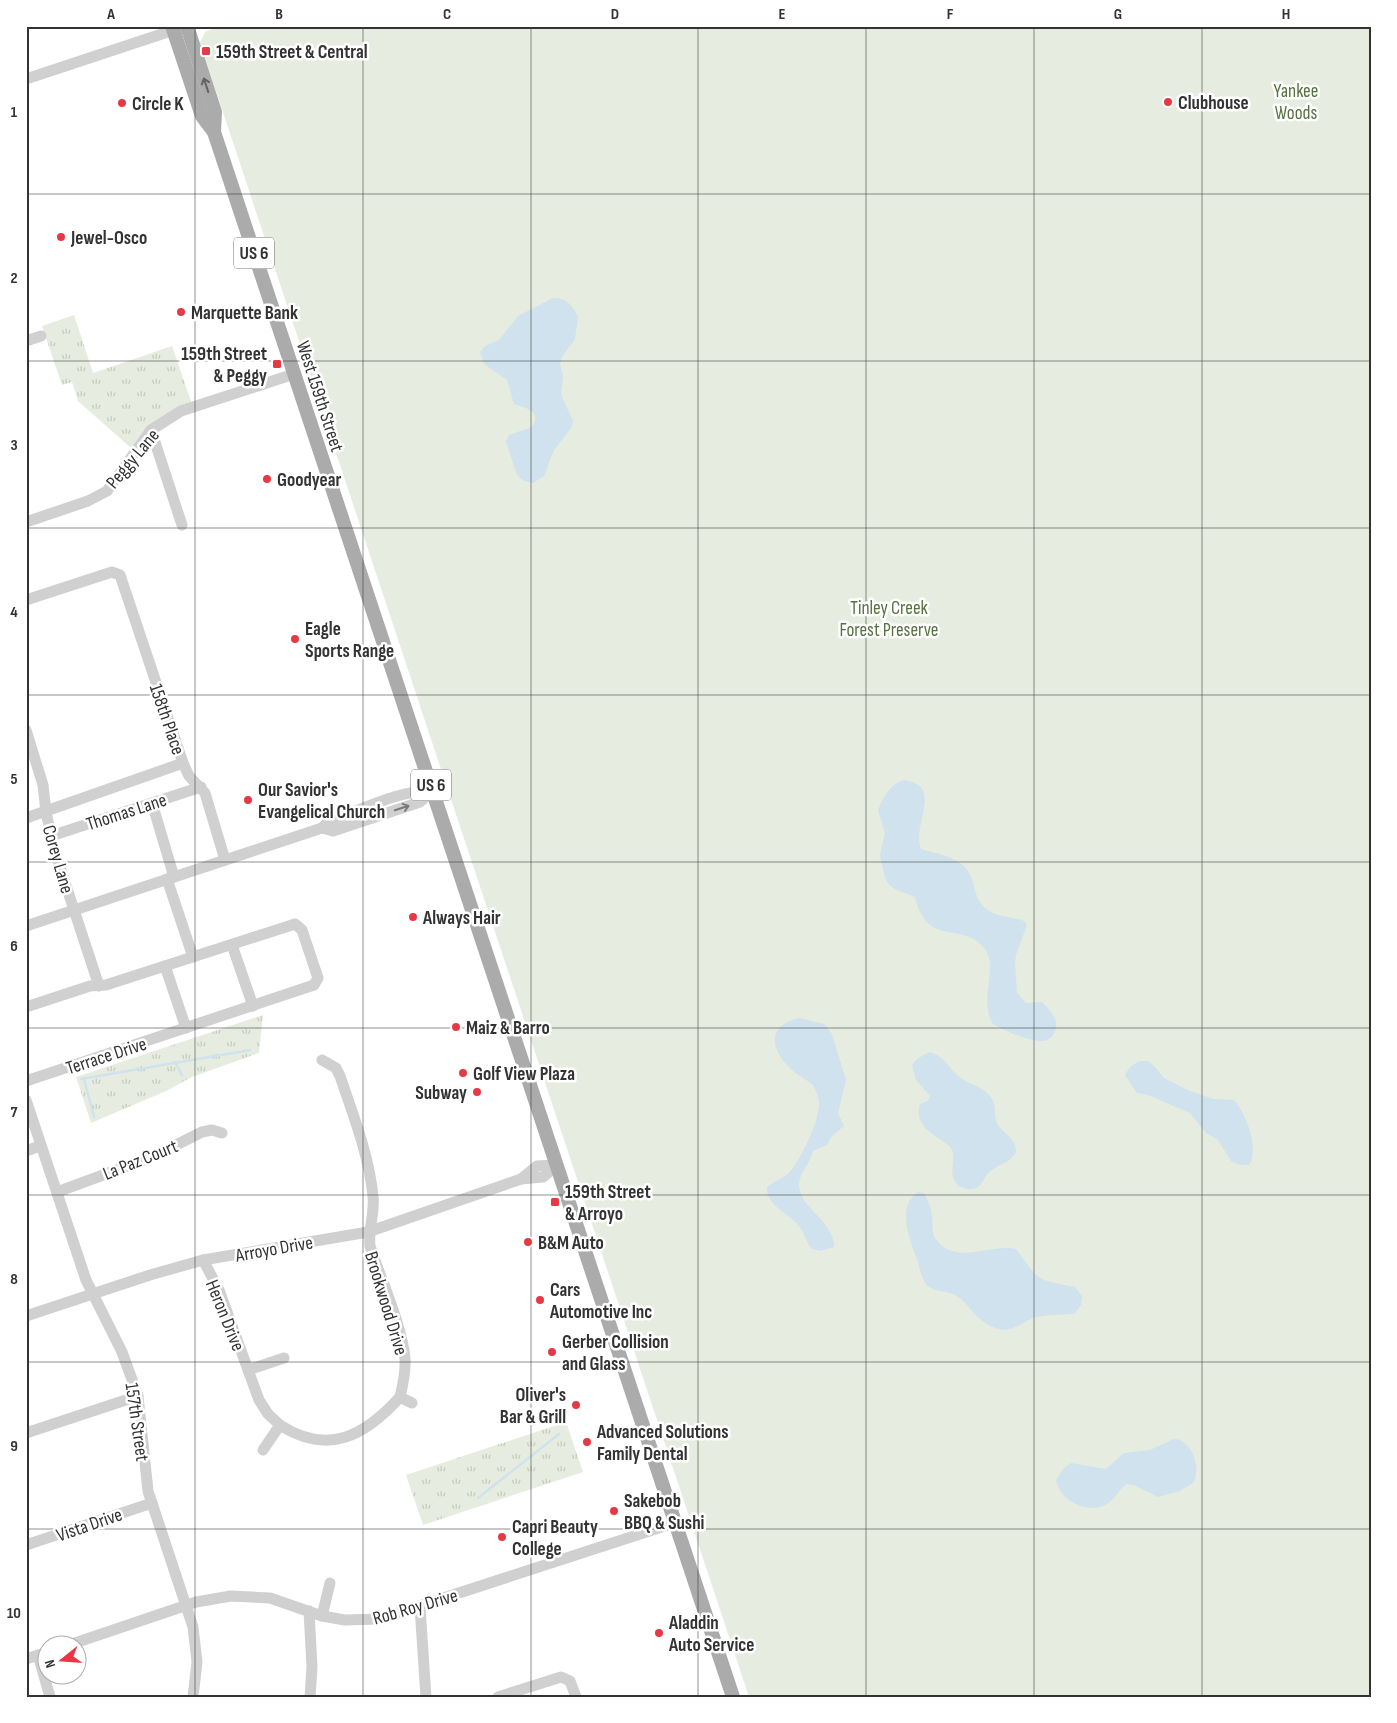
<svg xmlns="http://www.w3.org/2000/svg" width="1397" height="1723" font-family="'Sofia Sans Condensed',sans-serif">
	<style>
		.grass { fill: url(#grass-tufts) }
		.park { fill: #e6ecdf }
		.water { fill: #cfe2ee }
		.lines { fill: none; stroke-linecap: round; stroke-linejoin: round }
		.stream { stroke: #cfe2ee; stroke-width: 2.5 }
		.minor { stroke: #d0d0d0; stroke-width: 11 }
		.major { stroke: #ababab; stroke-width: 14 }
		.oneway { stroke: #636363 }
		.oneway2 { stroke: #7a7a7a }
		.grid { fill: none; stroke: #333; stroke-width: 1; stroke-opacity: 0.55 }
		.poi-dot { fill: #e63946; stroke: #fff; stroke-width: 2 }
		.labels { text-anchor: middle; stroke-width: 5; stroke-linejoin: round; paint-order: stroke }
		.shield { fill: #fff; stroke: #707070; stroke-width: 1 }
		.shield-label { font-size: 18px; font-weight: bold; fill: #333 }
		.poi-label { font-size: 19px; font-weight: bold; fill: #333; stroke: #fff; text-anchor: start }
		.park-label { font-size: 19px; fill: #56703f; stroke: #fff }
		.street-label { font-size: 19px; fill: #333; stroke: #fff }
		.neatline { fill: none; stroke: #333; stroke-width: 2 }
		.grid-label { font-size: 16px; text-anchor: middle; font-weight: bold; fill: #333 }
	</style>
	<defs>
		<pattern id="grass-tufts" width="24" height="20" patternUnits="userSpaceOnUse" patternTransform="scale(1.25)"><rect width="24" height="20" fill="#e6ecdf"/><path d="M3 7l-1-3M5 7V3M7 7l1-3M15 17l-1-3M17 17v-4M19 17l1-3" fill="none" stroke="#c6cbc0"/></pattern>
	</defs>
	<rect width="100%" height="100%" fill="#fff"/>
	<g class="grass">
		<path d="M74,315L93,373L172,346L192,404L131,448L78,401L72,382L62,385L42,326Z"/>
		<path d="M263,1015L259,1053L192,1077L166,1091L91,1123L76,1077Z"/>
		<path d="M566,1422L583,1472L423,1525L406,1475Z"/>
	</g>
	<path class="park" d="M219,26H1371V1697H749L200,43L205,32Z"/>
	<g class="water">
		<path d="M553,298C566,297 573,306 578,317L575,339L562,357L560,364L563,377L561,395L573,421L572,427L554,450L544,476L533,483L524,481L517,475L506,441L509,435L532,427C543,410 524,408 514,404L507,380L484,364L480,352L485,346L499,340L518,316Z"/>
		<path d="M904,780C945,786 911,824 921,849C943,856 967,857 973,883C975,892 978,901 984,907C997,919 1010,915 1024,921L1027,925L1016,955L1015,964L1017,993L1026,1003L1042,1002C1046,1006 1051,1011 1054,1017C1060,1028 1053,1042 1040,1041C1025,1040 1006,1031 993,1024C978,998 999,968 985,949C963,920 927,949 915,897L897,890L890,886L885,878L880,855L885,833L878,810C883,798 890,784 904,780Z"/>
		<path d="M799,1018L824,1024L832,1034L846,1080L838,1113L844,1126L832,1136L827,1145L813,1151C811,1161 800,1173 799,1183C797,1207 835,1221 834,1247L820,1251L811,1248C806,1241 804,1232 799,1226C789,1213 766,1206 767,1187C775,1180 785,1179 792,1169C802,1157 820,1119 819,1103C819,1097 816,1091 813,1085C806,1079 797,1075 791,1069C770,1049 766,1026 799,1018Z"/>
		<path d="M929,1052C946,1056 948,1069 961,1078C972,1086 984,1086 992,1099C997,1107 993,1117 998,1125C1005,1135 1016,1138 1016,1152C1010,1163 1001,1163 992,1170C981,1177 984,1191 967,1189C964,1188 959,1187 957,1184C946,1173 960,1154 948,1145C934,1134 913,1126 920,1104L928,1101L930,1096L916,1080L912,1065L917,1059Z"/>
		<path d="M1139,1061H1148L1155,1067L1164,1078L1188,1090L1213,1099L1234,1100C1246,1113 1260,1150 1249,1165H1240L1231,1161L1218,1140L1206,1133L1190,1113L1148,1095L1137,1093L1125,1075L1130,1067Z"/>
		<path d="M918,1192L924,1193C928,1200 931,1207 932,1215C933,1222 931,1231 935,1238C955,1267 990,1243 1016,1249C1040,1281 1034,1279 1075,1287L1082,1296L1081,1305L1075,1313C1063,1316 1049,1314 1037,1317C1024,1320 1013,1333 998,1329C976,1322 972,1307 957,1296C949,1290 937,1293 928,1286C922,1281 920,1270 918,1262C911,1242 895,1207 918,1192Z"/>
		<path d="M1174,1439C1192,1439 1202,1469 1193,1483L1180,1491L1158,1497L1134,1485L1126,1484C1119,1490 1114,1500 1107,1504C1088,1515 1060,1501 1056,1480L1064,1468L1071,1463L1106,1469L1124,1453L1150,1450Z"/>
	</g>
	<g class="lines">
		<g class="stream">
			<path d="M175,1062L182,1075"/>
			<path d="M81,1079L250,1050"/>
			<path d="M84,1079L94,1117"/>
			<path d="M478,1498L559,1434"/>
		</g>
		<g class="minor">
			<path d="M26,79L180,28"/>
			<path d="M26,341L41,336"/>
			<path d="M151,430L182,525"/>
			<path d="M26,522L88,501L107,491L151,430L181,411L294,374"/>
			<path d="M26,600L112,572L120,575L183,763L189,776L205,793L225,860"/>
			<path d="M26,730L43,785L46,812L54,849L99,986"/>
			<path d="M152,803L174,877"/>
			<path d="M26,818L183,763"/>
			<path d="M322,828L333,831L420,802L432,791"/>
			<path d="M51,836L201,787"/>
			<path d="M167,879L193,957"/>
			<path d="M26,926L322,828L329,821C362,810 398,790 432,791"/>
			<path d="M232,945L253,1006"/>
			<path d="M165,966L186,1028"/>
			<path d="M26,1007L90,986L106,985L295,924L302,930L318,978L314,985L26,1081"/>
			<path d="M322,1060L336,1068L340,1076C353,1115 369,1155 373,1196C375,1213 368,1229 370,1246C380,1277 403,1328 405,1359C406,1372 403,1384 400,1397L412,1403"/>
			<path d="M26,1100L86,1280L122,1352L138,1396L148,1491L193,1627L197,1662L193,1697"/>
			<path d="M26,1151L40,1146"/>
			<path d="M521,1179L537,1166L557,1165"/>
			<path d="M57,1192L152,1157L202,1132L212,1130L222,1133"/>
			<path d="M203,1260L219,1290L259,1400L268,1414L280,1425"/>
			<path d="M26,1316L150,1275L203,1260L368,1232L521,1179L543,1177L557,1165"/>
			<path d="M248,1370L284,1358"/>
			<path d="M26,1433L138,1396"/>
			<path d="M263,1450L280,1425C328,1456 365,1436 400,1397"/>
			<path d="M26,1545L152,1503"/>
			<path d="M420,1607L426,1697"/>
			<path d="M309,1611L312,1667L310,1697"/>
			<path d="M322,1616L330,1583"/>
			<path d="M66,1646L196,1602L231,1596L270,1598L322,1616L345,1620L379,1619L674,1523"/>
			<path d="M38,1655L50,1697"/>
			<path d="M26,1659L48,1652"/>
			<path d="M498,1697L561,1677L570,1681L576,1697"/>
		</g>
		<g class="major">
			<path d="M172,26L202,116L214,132L733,1697"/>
			<path d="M187,26L215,112L214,132"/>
		</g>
	</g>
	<defs><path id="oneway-shaft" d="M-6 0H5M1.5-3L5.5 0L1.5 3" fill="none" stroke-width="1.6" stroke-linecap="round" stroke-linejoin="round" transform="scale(1.25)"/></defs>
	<use class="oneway" href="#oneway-shaft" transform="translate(206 85) rotate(-108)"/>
	<use class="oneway2" href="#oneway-shaft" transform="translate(402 808) rotate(-18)"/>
	<path class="grid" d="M195,26V1697M363,26V1697M531,26V1697M698,26V1697M866,26V1697M1034,26V1697M1202,26V1697M26,194H1371M26,361H1371M26,528H1371M26,695H1371M26,862H1371M26,1028H1371M26,1195H1371M26,1362H1371M26,1529H1371"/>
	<g class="poi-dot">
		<rect x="201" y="46" width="10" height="10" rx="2.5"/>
		<circle cx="1168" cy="102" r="5"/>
		<circle cx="122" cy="103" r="5"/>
		<circle cx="61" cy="237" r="5"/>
		<circle cx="181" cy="312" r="5"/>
		<rect x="272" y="359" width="10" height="10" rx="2.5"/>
		<circle cx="267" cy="479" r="5"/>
		<circle cx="295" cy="639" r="5"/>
		<circle cx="248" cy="800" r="5"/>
		<circle cx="413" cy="917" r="5"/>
		<circle cx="456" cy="1027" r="5"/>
		<circle cx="463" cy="1073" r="5"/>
		<circle cx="477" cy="1092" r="5"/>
		<rect x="550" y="1197" width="10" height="10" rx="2.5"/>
		<circle cx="528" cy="1242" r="5"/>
		<circle cx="540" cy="1300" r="5"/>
		<circle cx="552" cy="1352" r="5"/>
		<circle cx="576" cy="1405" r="5"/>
		<circle cx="587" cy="1442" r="5"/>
		<circle cx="614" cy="1511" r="5"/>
		<circle cx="502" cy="1537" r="5"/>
		<circle cx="659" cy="1633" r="5"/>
	</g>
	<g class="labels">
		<g class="shield">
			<rect x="234" y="237.5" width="40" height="31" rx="4"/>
			<rect x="411" y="769.5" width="40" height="31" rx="4"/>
		</g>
		<g class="shield-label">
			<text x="254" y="259">US 6</text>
			<text x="431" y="791">US 6</text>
		</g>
		<g class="poi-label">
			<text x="216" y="58">159th Street &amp; Central</text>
			<text x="1178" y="109">Clubhouse</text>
			<text x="132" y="110">Circle K</text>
			<text x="71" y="244">Jewel-Osco</text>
			<text x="191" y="319">Marquette Bank</text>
			<text x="267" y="360" text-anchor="end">159th Street<tspan x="267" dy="22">&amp; Peggy</tspan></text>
			<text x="277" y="486">Goodyear</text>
			<text x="305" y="635">Eagle<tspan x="305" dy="22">Sports Range</tspan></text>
			<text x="258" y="796">Our Savior's<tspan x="258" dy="22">Evangelical Church</tspan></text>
			<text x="423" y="924">Always Hair</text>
			<text x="466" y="1034">Maiz &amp; Barro</text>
			<text x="473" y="1080">Golf View Plaza</text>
			<text x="467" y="1099" text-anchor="end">Subway</text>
			<text x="565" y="1198">159th Street<tspan x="565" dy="22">&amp; Arroyo</tspan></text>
			<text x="538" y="1249">B&amp;M Auto</text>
			<text x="550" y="1296">Cars<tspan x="550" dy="22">Automotive Inc</tspan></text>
			<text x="562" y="1348">Gerber Collision<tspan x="562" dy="22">and Glass</tspan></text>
			<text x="566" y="1401" text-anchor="end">Oliver's<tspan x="566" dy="22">Bar &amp; Grill</tspan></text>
			<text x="597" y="1438">Advanced Solutions<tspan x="597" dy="22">Family Dental</tspan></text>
			<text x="624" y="1507">Sakebob<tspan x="624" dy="22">BBQ &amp; Sushi</tspan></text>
			<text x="512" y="1533">Capri Beauty<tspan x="512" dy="22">College</tspan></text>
			<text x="669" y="1629">Aladdin<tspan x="669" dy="22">Auto Service</tspan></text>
		</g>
		<g class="park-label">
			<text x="1296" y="97">Yankee<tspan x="1296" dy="22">Woods</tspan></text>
			<text x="889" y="614">Tinley Creek<tspan x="889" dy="22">Forest Preserve</tspan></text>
		</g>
		<g class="street-label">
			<text transform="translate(321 396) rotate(72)" y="7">West 159th Street</text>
			<text transform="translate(132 458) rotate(-50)" y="7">Peggy Lane</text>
			<text transform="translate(168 719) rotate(71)" y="7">158th Place</text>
			<text transform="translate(126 811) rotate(-18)" y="7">Thomas Lane</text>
			<text transform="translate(59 859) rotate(74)" y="7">Corey Lane</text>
			<text transform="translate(106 1055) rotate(-18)" y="7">Terrace Drive</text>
			<text transform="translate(140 1159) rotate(-22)" y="7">La Paz Court</text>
			<text transform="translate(274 1248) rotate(-10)" y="7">Arroyo Drive</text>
			<text transform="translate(387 1303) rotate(73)" y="7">Brookwood Drive</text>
			<text transform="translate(226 1315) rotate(68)" y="7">Heron Drive</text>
			<text transform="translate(138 1422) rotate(82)" y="7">157th Street</text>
			<text transform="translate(89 1524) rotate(-19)" y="7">Vista Drive</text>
			<text transform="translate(415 1606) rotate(-16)" y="7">Rob Roy Drive</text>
		</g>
	</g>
	<rect width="1397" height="1723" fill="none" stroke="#ffffff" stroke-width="55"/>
	<g transform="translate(62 1660) rotate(253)"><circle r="24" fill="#ffffff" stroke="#adadad"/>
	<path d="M0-4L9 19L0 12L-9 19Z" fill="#e63946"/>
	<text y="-8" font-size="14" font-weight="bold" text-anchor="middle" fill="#333333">N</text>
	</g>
	<rect x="28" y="28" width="1342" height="1668" class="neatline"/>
	<g class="grid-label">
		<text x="111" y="19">A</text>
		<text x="279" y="19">B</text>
		<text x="447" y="19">C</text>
		<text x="615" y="19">D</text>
		<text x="782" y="19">E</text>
		<text x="950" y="19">F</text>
		<text x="1118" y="19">G</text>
		<text x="1286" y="19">H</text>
		<text x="14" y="117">1</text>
		<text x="14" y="283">2</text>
		<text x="14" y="450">3</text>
		<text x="14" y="617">4</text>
		<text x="14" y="784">5</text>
		<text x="14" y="951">6</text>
		<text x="14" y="1117">7</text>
		<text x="14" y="1284">8</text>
		<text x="14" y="1451">9</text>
		<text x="14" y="1618">10</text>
	</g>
</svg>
